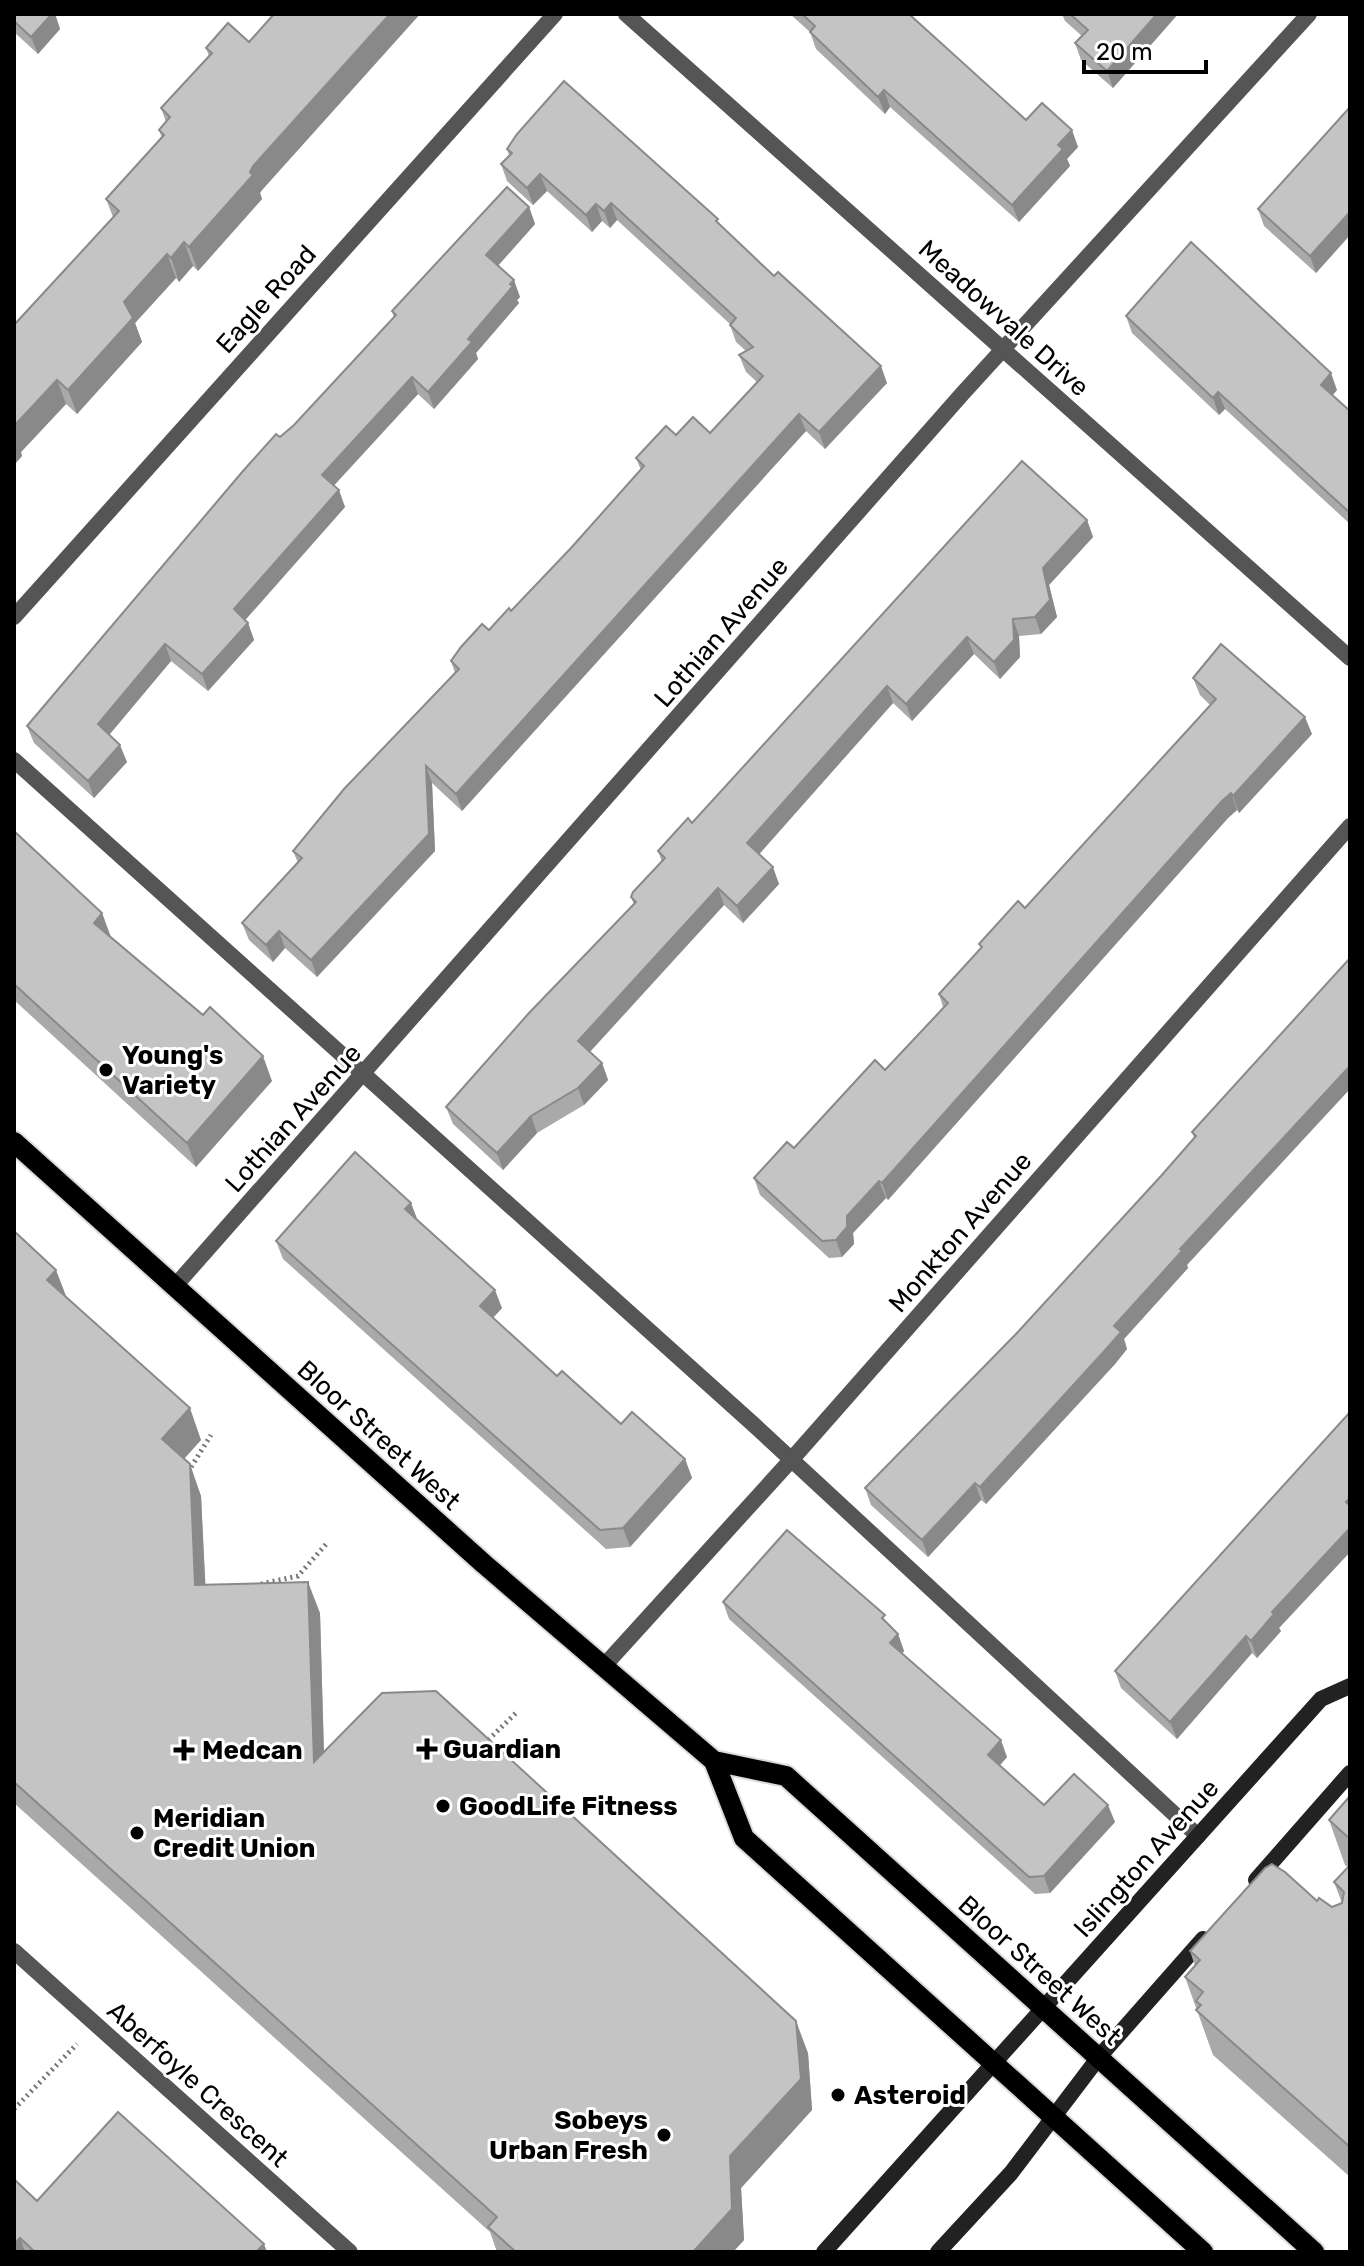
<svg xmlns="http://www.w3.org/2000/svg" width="1364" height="2266" font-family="Rubik,sans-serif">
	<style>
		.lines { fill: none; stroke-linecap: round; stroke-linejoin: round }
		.primary-casing { stroke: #dbdbdb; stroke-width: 24 }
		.path { stroke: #777; stroke-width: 5; stroke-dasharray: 2 4; stroke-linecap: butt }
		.service { stroke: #555; stroke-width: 16 }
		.minor { stroke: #555; stroke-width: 16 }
		.secondary { stroke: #222; stroke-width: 16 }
		.primary { stroke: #000; stroke-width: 20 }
		.wall { fill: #a9a9a9 }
		.shaded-wall { fill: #898989 }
		.building { fill: #c4c4c4; stroke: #898989; stroke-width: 2 }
		.poi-dot { fill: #000; stroke: #fff; stroke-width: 3 }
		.labels { text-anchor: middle; stroke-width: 6; stroke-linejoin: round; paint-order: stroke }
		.street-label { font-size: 26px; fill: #000; stroke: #fff }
		.poi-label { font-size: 26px; font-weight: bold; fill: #000; stroke: #fff; text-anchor: start }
	</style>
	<rect width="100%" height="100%" fill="#fff"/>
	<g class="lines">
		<defs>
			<g id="primary">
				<path d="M14,1142L484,1564L714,1761L786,1776L1314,2252"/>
				<path d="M714,1761L744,1838L1203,2252"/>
			</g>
		</defs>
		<use href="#primary" class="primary-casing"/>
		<g class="path">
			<path d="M188,1472L211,1435"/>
			<path d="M261,1584L298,1576L328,1542"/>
			<path d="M484,1744L518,1711"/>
			<path d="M14,2109L77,2044"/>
		</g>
		<path class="service" d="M14,760L753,1424L1198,1836"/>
		<g class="minor">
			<path d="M626,14L1350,658"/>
			<path d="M14,617L555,14"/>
			<path d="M175,1286L963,393L1309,14"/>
			<path d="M603,1667L792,1459L1350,826"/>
			<path d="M14,1951L350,2252"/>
		</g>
		<g class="secondary">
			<path d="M1256,1880L1350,1773"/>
			<path d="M824,2252L1321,1699L1350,1686"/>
			<path d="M938,2252L1011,2173L1099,2057L1203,1939"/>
		</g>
		<use href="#primary" class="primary"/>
	</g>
	<g class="wall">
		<path d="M14,14H55L60,29L38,54L14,32Z"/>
		<path d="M274,14H420L262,190L260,193L262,199L198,271L193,266L179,282L176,278L135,323L142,342L77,414L66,404L21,452L22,456L14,465V325L113,217L106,199L162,138L159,130L166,122L161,108L209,56L206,48L249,42Z"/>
		<path d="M790,14H909L1026,120L1078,147L1067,159L1070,166L1019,222L890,107L885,114L816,49L810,32Z"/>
		<path d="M1062,14H1178L1113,88L1081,60L1075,43L1082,36L1065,21Z"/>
		<path d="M1350,107V235L1316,273L1264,226L1258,209Z"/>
		<path d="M507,149L720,225L887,383L825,449L806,431L462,811L432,783L435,851L317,977L285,948L273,962L249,940L242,923L298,863L293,851L455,673L451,661L511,611L571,548L641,470L636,458L676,435L710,433L757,382L746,372L739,355L746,351L736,342L730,325V324L617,220L610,228L602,221L592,232L547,191L533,205L507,181L501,164L509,155Z"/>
		<path d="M529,207L535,224L498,266L520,297L517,300L519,303L476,353L478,359L434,409L418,394L334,485L345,507L245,620L248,623L254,640L208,691L171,661L109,735L127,762L94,798L34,743L27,726L280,437L294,425L394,318L392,311Z"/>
		<path d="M1126,316L1337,390L1332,395L1350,411V524L1225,409L1219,415L1132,333Z"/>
		<path d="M1087,520L1093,537L1049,585L1057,617L1041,634L1019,636L1020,657L1000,679L974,654L912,721L893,703L759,854L779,884L743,923L724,905L590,1052L602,1063L608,1080L584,1105L537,1133L503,1170L453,1124L446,1107L634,905L631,897L662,862L658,851L692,823Z"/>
		<path d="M1193,678L1312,734L1239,813L1237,810L1228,818L888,1200L886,1198L853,1233L854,1244L842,1257L829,1258L760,1195L754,1178L794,1148L885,1070L943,1007L939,994L981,948L979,944L1025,908L1210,705L1200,695Z"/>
		<path d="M14,831L102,913L111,937L272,1081L196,1167L14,1000Z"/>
		<path d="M1350,958L1187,1265L1188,1268L1124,1339L1127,1349L1115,1364L986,1504L981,1500L928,1557L871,1505L865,1488L1015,1335L1161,1176L1194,1138L1192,1132Z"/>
		<path d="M417,1220L502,1308L493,1318L557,1376L621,1424L685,1459L692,1478L630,1547L606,1549L283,1259L276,1241Z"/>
		<path d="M14,1231L66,1297L201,1440L184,1459L201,1496L205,1585L320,1613L324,1751L808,2053L812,2110L741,2188L744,2240L733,2252H497L490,2232L14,1803Z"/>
		<path d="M1350,1412V1552L1279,1628L1281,1631L1257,1658L1252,1653L1177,1739L1121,1688L1115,1671Z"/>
		<path d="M723,1602L887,1623L898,1634L904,1651L902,1653L1007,1757L1000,1765L1044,1805L1115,1822L1050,1893L1035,1894L729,1619Z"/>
		<path d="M1350,1796V2177L1213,2055L1185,1977L1195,1966L1190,1951L1317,1901L1332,1907L1342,1903L1334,1882L1348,1867L1345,1865L1329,1820Z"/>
		<path d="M37,2201L267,2252H14Z"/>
	</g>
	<g class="shaded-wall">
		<path d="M52,14H55L60,29L38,54L31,37Z"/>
		<path d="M390,14H420L262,190L260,193L262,199L198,271L189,247L253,166Z"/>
		<path d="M1157,14H1178L1113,88L1107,71Z"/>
		<path d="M884,90L890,107L885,114L878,97Z"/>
		<path d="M1072,130L1078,147L1067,159L1070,166L1019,222L1012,205L1058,145Z"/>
		<path d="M540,174L547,191L533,205L527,188Z"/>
		<path d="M611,203L617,220L610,228L604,211Z"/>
		<path d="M596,204L602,221L592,232L586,215Z"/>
		<path d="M529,207L535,224L492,272L486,255Z"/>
		<path d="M1350,212V235L1316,273L1310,256Z"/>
		<path d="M184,242L193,266L179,282L171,258Z"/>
		<path d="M167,254L176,278L135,323L142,342L77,414L68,390L124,302Z"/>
		<path d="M514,280L520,297L517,300L519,303L476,353L478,359L434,409L428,392Z"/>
		<path d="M881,366L887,383L825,449L819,432Z"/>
		<path d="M1331,373L1337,390L1327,402L1321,385Z"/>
		<path d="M412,377L418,394L328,492L322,475Z"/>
		<path d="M57,380L66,404L21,452L22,456L14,465V426Z"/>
		<path d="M1218,392L1225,409L1219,415L1213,398Z"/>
		<path d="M799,414L806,431L462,811L456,794Z"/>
		<path d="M339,490L345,507L240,626L234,609Z"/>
		<path d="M1087,520L1093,537L1049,585L1057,617L1041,634L1035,617L1043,568Z"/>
		<path d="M1013,619L1019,636L1020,657L1000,679L994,662Z"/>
		<path d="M248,623L254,640L208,691L202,674Z"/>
		<path d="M967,637L974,654L912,721L906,704Z"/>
		<path d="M165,644L171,661L104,741L98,724Z"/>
		<path d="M887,686L893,703L754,860L747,843Z"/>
		<path d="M1305,717L1312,734L1239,813L1233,796Z"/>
		<path d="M120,745L127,762L94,798L88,781Z"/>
		<path d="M426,766L432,783L435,851L317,977L311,960Z"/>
		<path d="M1231,793L1237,810L1228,818L888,1200L882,1183L1222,801Z"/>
		<path d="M773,867L779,884L743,923L737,906Z"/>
		<path d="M718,888L724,905L584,1058L578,1041Z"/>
		<path d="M102,913L111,938L94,923Z"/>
		<path d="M279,931L285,948L273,962L266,945Z"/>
		<path d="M263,1056L272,1081L196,1167L187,1143Z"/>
		<path d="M602,1063L608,1080L584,1105L578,1088Z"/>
		<path d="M1350,1066V1089L1187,1265L1188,1268L1124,1339L1127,1349L1115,1364L986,1504L980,1487L1114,1326L1180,1249Z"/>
		<path d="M531,1116L537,1133L503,1170L497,1153Z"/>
		<path d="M879,1181L886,1198L853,1233L854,1244L842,1257L836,1240L847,1216Z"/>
		<path d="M411,1203L418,1221L405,1209Z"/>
		<path d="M56,1270L68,1301L47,1280Z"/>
		<path d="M495,1290L502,1308L487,1324L480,1306Z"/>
		<path d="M190,1408L201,1440L173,1471L162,1439Z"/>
		<path d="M685,1459L692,1478L630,1547L623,1528Z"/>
		<path d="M190,1464L201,1496L207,1616L195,1585Z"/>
		<path d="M975,1483L981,1500L928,1557L922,1540Z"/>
		<path d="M1350,1528V1552L1279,1628L1281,1631L1257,1658L1251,1641L1272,1612Z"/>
		<path d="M308,1582L320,1613L325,1793L314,1762Z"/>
		<path d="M898,1634L904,1651L897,1660L890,1643Z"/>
		<path d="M1246,1636L1252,1653L1177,1739L1170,1722Z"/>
		<path d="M1001,1740L1007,1757L994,1772L988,1755Z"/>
		<path d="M1108,1805L1115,1822L1050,1893L1044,1876Z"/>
		<path d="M796,2021L808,2053L812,2110L741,2188L744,2240L733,2252H693L730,2156Z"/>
		<path d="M20,2238L25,2252H14V2244Z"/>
		<path d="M264,2244L267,2252H256Z"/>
	</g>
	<g class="building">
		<path d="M14,14H52L31,37L14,21Z"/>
		<path d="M274,14H390L253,166L250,172L253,175L189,247L184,242L171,258L167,254L124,302L133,318L68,390L57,380L14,426V325L119,211L106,199L164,135L159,130L170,117L161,108L212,53L206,48L228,23L249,42Z"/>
		<path d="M802,14H909L1026,120L1042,103L1072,130L1058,145L1063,149L1012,205L884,90L878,97L810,32L815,26Z"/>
		<path d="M1070,14H1157L1107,71L1075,43L1088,30Z"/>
		<path d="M564,81L718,219L716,221L774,276L778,272L881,366L819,432L799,414L456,794L426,766L429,834L311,960L279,931L266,945L242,923L302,858L293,851L344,789L459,669L451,661L461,647L482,624L489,630L509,608L511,611L571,548L644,466L636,458L666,426L676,435L693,417L710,433L763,376L739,355L753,347L730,325L736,318L611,203L604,211L596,204L586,215L540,174L527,188L501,164L512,153L507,149L517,134Z"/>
		<path d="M1350,107V212L1310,256L1258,209Z"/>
		<path d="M507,187L529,207L486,255L514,280L510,284L513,286L468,339L472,342L428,392L412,377L322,475L339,490L234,609L248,623L202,674L165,644L98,724L120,745L88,781L27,726L243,471L276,434L280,437L294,425L396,315L392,311Z"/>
		<path d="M1191,242L1331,373L1321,385L1350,411V513L1218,392L1213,398L1126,316Z"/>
		<path d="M1022,461L1087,520L1043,568L1050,600L1035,617L1013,619L1014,640L994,662L967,637L906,704L887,686L747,843L773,867L737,906L718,888L578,1041L602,1063L578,1088L531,1116L497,1153L446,1107L529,1013L636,902L631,897L633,892L665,858L658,851L688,818L692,823Z"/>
		<path d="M1221,644L1305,717L1233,796L1231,793L1222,801L882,1183L879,1181L847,1216V1227L836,1240L822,1241L754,1178L787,1142L794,1148L875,1060L885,1070L948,1003L939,994L982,947L979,944L1018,901L1025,908L1216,699L1193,678Z"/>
		<path d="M14,831L102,913L94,923L203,1015L210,1007L263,1056L187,1143L14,984Z"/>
		<path d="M1350,958V1066L1180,1249L1182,1251L1114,1326L1121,1332L1108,1347L980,1487L975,1483L922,1540L865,1488L1015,1335L1161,1176L1196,1136L1192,1132Z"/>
		<path d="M355,1152L411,1203L405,1209L495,1290L480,1306L557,1376L562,1371L621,1424L632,1412L685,1459L623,1528L600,1530L276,1241Z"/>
		<path d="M14,1231L56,1270L47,1280L190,1408L162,1439L190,1464L195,1585L308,1582L314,1762L382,1693L436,1691L796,2021L801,2079L730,2156L732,2209L693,2252H516L488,2227L497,2217L14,1782Z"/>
		<path d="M1350,1412V1498L1346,1502L1350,1506V1528L1272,1612L1274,1614L1251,1641L1246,1636L1170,1722L1115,1671Z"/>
		<path d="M787,1530L885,1615L882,1618L898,1634L890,1643L1001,1740L988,1755L1044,1805L1074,1774L1108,1805L1044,1876L1029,1877L723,1602Z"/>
		<path d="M1350,1796V1839L1329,1820Z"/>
		<path d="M1272,1864L1285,1872L1317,1901L1319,1898L1332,1907L1342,1903L1344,1892L1334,1882L1350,1865V1931L1349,1932L1350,1933V2147L1196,2010L1201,2005L1196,2001L1203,1992L1185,1977L1200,1960L1190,1951L1265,1868Z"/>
		<path d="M118,2112L264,2244L256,2252H35L20,2238L14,2244V2179L37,2201Z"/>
	</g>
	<g class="poi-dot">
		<circle cx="106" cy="1070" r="8"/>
		<path d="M423 1737h8v8h8v8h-8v8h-8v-8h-8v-8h8z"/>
		<path d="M180 1738h8v8h8v8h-8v8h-8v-8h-8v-8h8z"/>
		<circle cx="443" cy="1806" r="8"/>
		<circle cx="137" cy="1833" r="8"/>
		<circle cx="838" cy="2095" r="8"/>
		<circle cx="664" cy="2135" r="8"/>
	</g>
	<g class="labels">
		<g class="street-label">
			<text transform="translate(266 299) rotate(-48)" y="9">Eagle Road</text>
			<text transform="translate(1004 318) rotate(42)" y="9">Meadowvale Drive</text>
			<text transform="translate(721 632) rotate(-49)" y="9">Lothian Avenue</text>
			<text transform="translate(293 1118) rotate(-48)" y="9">Lothian Avenue</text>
			<text transform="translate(960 1232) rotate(-49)" y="9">Monkton Avenue</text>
			<text transform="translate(379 1435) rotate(42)" y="9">Bloor Street West</text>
			<text transform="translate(1146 1858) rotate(-48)" y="9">Islington Avenue</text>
			<text transform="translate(1040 1970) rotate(42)" y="9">Bloor Street West</text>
			<text transform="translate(198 2084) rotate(42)" y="9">Aberfoyle Crescent</text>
		</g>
		<g class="poi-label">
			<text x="122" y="1064">Young's<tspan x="122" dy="30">Variety</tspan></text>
			<text x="443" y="1758">Guardian</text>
			<text x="202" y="1759">Medcan</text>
			<text x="459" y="1815">GoodLife Fitness</text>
			<text x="153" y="1827">Meridian<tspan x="153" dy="30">Credit Union</tspan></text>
			<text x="854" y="2104">Asteroid</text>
			<text x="648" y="2129" text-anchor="end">Sobeys<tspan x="648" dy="30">Urban Fresh</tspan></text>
		</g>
	</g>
	<rect width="1364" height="2266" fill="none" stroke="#000000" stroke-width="32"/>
	<path d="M1084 60v12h122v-12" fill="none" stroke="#000000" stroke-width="4"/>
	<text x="1096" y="60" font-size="24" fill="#000000" stroke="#ffffff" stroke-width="6" paint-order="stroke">20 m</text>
</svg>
